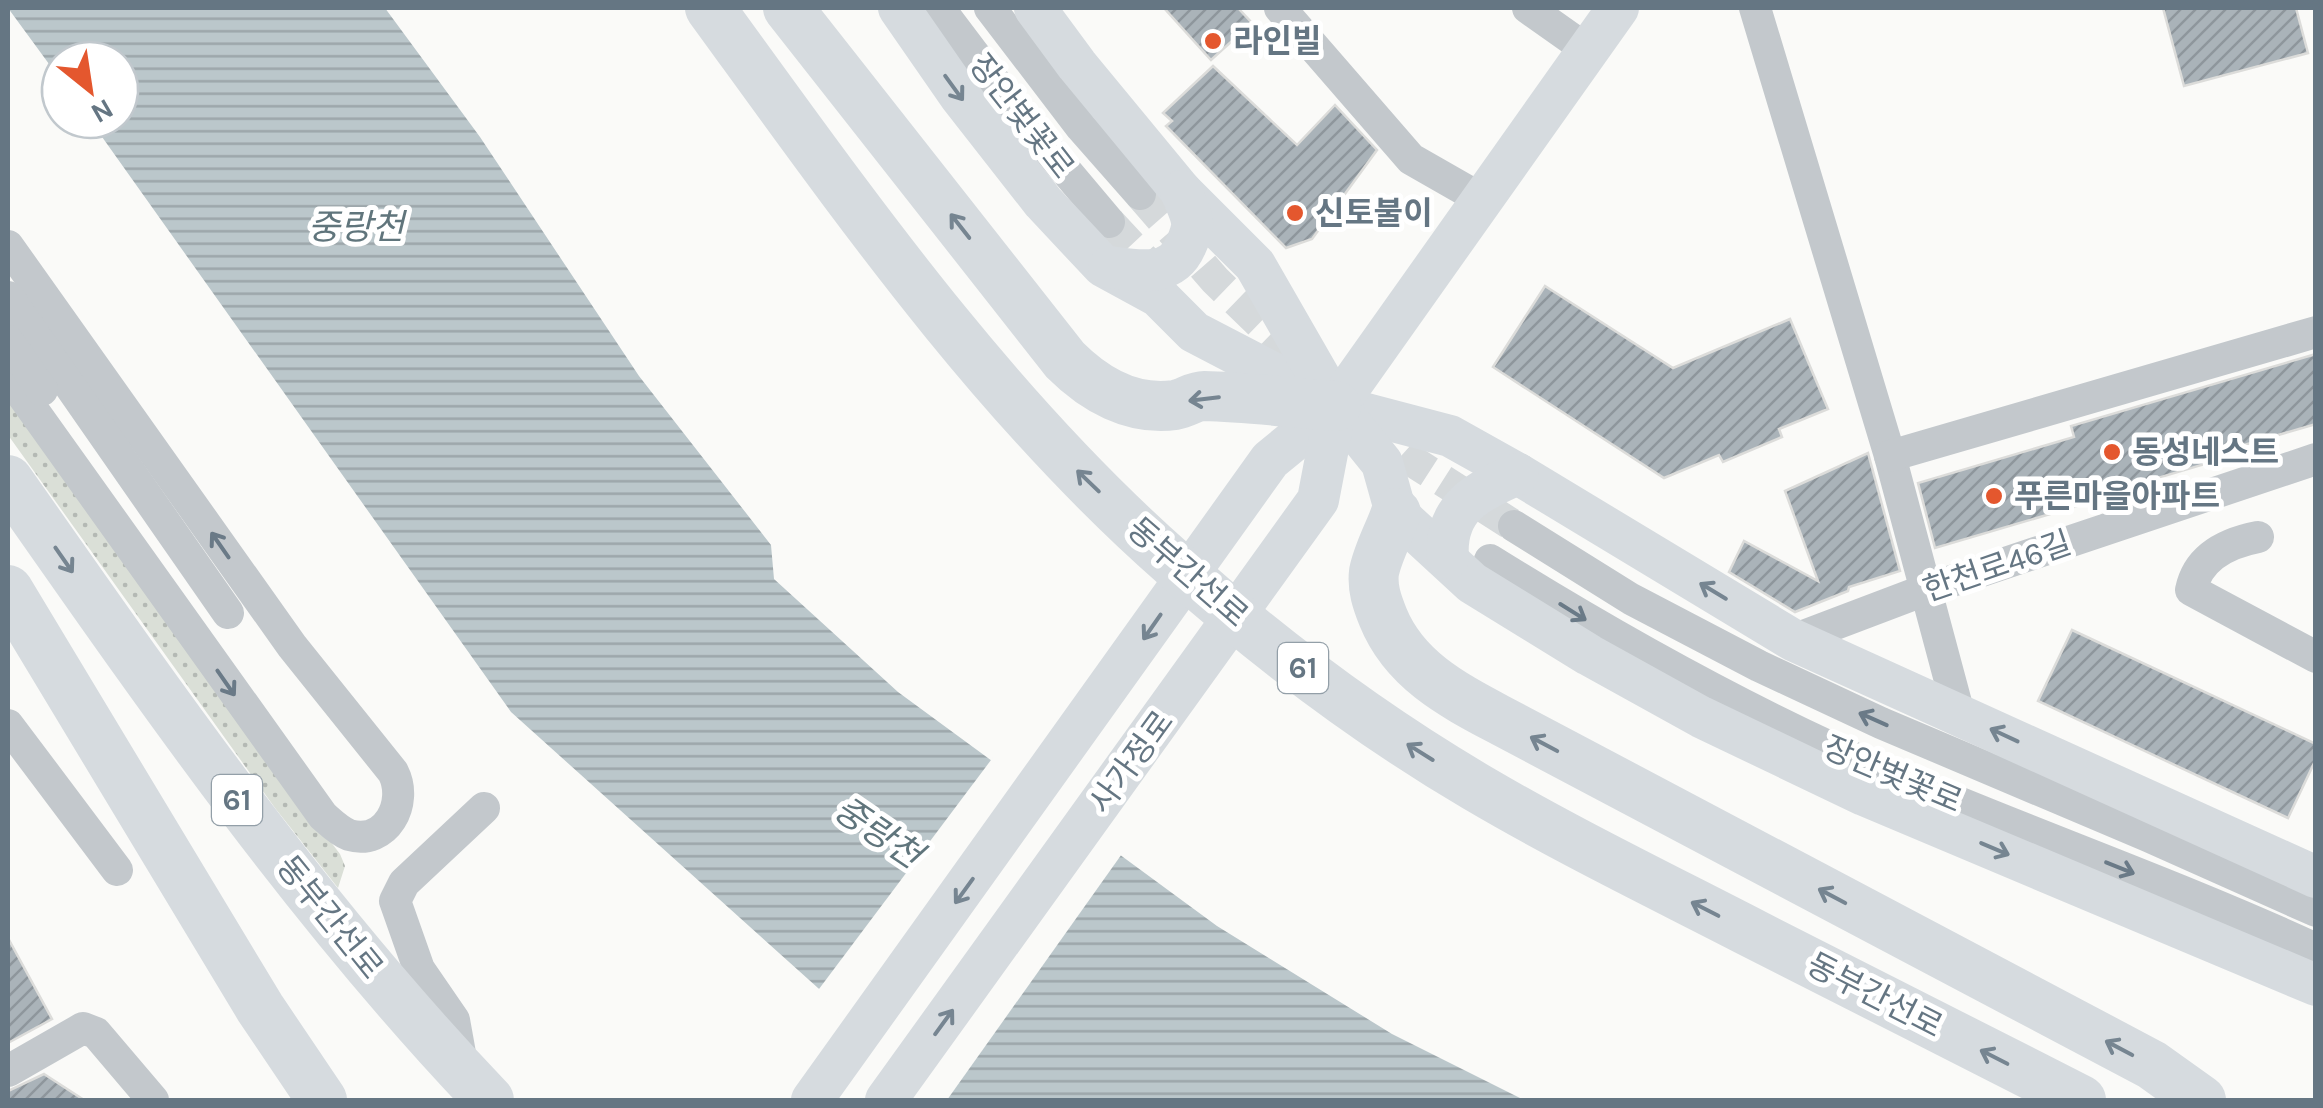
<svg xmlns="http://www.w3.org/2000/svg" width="2323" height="1108" font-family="Karla,'Noto Sans KR',sans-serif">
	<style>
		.grass { fill: url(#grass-dots) }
		.water { fill: url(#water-rules) }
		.pier { fill: #fafaf8 }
		.building { fill: url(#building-hatch); stroke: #dcdcda; stroke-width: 2.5 }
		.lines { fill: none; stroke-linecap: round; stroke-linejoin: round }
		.minor-tunnel { stroke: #d5d9db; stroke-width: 32; stroke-dasharray: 32 16; stroke-linecap: butt }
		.minor { stroke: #c3c8cc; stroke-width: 32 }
		.major { stroke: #d6dbdf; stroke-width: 42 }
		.highway { stroke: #d6dbdf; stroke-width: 50 }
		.oneway { stroke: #768591 }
		.oneway2 { stroke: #6a7a87 }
		.poi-dot { fill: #e4572e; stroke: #fff; stroke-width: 4 }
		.labels { text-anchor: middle; stroke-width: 10; stroke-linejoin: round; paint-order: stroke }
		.shield { fill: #fff; stroke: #939fa8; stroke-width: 2.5 }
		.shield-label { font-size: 30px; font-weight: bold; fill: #657683 }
		.poi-label { font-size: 32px; font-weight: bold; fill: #657683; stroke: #fff; text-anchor: start }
		.street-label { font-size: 32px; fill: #657683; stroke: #fff }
		.water-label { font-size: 35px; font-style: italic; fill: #60757c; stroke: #fff }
	</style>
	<defs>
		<pattern id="grass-dots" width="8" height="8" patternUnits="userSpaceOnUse" patternTransform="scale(2.5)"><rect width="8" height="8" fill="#dadfd7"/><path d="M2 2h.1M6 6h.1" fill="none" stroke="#b4b9b4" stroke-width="1.8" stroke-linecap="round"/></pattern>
		<pattern id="water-rules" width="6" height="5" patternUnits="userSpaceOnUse" patternTransform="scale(2.5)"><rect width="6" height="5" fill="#bbc7cb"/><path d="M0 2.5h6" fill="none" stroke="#9ca6aa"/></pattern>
		<pattern id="building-hatch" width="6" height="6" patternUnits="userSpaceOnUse" patternTransform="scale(2.5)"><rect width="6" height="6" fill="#aab3b9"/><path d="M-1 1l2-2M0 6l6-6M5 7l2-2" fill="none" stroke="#8e969c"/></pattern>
	</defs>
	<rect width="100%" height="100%" fill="#fafaf8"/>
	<path class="grass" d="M8,394L254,741L340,854L345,866L338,888L275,808L8,435Z"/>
	<path class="water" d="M8,8H385L480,137L639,376L771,545L774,579L898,692L1217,926L1392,1034L1524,1100H950L818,988L511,712L90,120H120V60H60V79Z"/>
	<path class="pier" d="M994,756L1124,851L947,1100H942L816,993Z"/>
	<g class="building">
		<path d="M1164,8H1238L1252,23L1211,60Z"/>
		<path d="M2163,8H2296L2308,53L2184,86Z"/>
		<path d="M1213,66L1297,145L1335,105L1377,150L1312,239L1286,248L1166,126L1172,121L1163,113Z"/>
		<path d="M1545,286L1673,368L1790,319L1828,409L1779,429L1782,437L1723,462L1719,455L1664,478L1493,367Z"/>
		<path d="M2316,354V424L2213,454L2215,461L2154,479L2155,483L1935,548L1918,483L2074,437L2071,426Z"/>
		<path d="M1868,453L1900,571L1849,587L1848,591L1795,612L1729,572L1744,541L1818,581L1785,491Z"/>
		<path d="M2072,630L2316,744V759L2288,818L2038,701Z"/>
		<path d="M8,938L52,1019L8,1043Z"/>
		<path d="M44,1074L84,1100H8V1091Z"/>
	</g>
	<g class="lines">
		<g class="minor-tunnel">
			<path d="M1140,194L1215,280L1301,363"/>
			<path d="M1109,222L1164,281"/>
			<path d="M1367,422L1406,457L1514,526"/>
		</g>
		<g class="minor">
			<path d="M939,8L1029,127L1109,222"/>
			<path d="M990,8L1081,127L1140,194"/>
			<path d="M1280,8L1411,159L1481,199"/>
			<path d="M1528,8L1586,49"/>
			<path d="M1755,8L1890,456L1959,714"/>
			<path d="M8,246L292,646L393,772C409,803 386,846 349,835C339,831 331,823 323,816L8,375"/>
			<path d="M8,297L228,613"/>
			<path d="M8,341L42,390"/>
			<path d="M1890,456L2316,332"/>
			<path d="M1514,526L1631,599L1759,666L1881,723L2148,836L2316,911"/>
			<path d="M2258,537C2227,543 2198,557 2191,590L2316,657"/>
			<path d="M1490,560C1620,641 1752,715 1893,775C2033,835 2177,885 2316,949"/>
			<path d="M1793,640L1925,590L2316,459"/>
			<path d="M8,725L117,870"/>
			<path d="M463,1070L454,1020L419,969L395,901L404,883L484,808"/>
			<path d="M8,1071L83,1028L96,1033L153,1100"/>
		</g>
		<g class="major">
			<path d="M899,8L960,96L1043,202L1103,266L1158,296L1194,332L1336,406L1450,436L1518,474L1793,640L2316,877"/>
			<path d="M1035,8L1077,65L1181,191L1255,265L1336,406L1382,463L1396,513L1472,583L1589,655L1701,717L1864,795L2316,985"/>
			<path d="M1109,267C1139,271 1172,278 1186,245C1189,239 1193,228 1192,222C1191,212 1184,200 1181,191"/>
			<path d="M1448,558C1444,508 1477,491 1518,474"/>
			<path d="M812,1100L1270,460L1336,406L1618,8"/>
			<path d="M886,1100L1318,500L1336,406"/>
		</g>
		<g class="highway">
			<path d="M710,8C852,203 992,404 1174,564C1267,647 1369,724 1476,787C1566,840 1661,886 1754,934C1863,989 1972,1045 2081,1100"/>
			<path d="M788,8L1065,360C1094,389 1132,411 1175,405C1186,403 1194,396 1204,396C1248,397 1292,403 1336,406"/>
			<path d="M8,480C158,694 308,911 489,1100"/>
			<path d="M1396,513C1390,531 1378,552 1374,572C1372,588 1377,602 1383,617C1404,669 1451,694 1498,719L2152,1065L2201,1100"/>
			<path d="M8,590L260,1008L322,1100"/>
		</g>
	</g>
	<defs><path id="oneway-shaft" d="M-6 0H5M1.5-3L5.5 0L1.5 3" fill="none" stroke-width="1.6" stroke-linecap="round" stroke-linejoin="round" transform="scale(2.5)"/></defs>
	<g class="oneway">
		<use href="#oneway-shaft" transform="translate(954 88) rotate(54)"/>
		<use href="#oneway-shaft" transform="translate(960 226) rotate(-128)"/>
		<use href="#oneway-shaft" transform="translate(1204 399) rotate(173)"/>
		<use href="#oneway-shaft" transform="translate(1088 481) rotate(-136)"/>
		<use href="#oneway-shaft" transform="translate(64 560) rotate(55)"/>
		<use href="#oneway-shaft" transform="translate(1713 591) rotate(-149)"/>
		<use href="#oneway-shaft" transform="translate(1152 627) rotate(125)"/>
		<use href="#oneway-shaft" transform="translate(2004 735) rotate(-155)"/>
		<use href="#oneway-shaft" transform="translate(1544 744) rotate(-152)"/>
		<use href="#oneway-shaft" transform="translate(1420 752) rotate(-148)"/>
		<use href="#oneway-shaft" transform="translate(1995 849) rotate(23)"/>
		<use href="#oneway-shaft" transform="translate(964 891) rotate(126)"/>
		<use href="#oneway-shaft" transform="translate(1832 896) rotate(-152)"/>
		<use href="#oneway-shaft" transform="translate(1705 909) rotate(-153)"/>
		<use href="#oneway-shaft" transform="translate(944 1022) rotate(-54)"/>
		<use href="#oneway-shaft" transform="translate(2119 1048) rotate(-152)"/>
		<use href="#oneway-shaft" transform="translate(1994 1057) rotate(-153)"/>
	</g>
	<g class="oneway2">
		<use href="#oneway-shaft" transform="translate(220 545) rotate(-125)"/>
		<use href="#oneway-shaft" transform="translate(1573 612) rotate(32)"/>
		<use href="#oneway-shaft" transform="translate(226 683) rotate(55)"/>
		<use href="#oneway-shaft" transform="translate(1873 719) rotate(-156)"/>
		<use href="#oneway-shaft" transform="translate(2120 868) rotate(22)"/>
	</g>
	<g class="poi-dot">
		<circle cx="1213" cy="41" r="10"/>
		<circle cx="1295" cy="213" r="10"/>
		<circle cx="2112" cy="452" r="10"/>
		<circle cx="1994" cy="496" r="10"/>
	</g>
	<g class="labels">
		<g class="shield">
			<rect x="1278" y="643" width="50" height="50" rx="8"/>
			<rect x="212" y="775" width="50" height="50" rx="8"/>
		</g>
		<g class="shield-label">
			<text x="1303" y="678">61</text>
			<text x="237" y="810">61</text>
		</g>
		<g class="poi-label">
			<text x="1233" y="52">라인빌</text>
			<text x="1315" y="224">신토불이</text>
			<text x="2132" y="463">동성네스트</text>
			<text x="2014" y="507">푸른마을아파트</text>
		</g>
		<g class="street-label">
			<text transform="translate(1022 116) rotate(52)" y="11">장안벚꽃로</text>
			<text transform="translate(1997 566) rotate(-19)" y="11">한천로46길</text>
			<text transform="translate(1188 572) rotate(41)" y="11">동부간선로</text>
			<text transform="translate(1131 762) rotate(-54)" y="11">사가정로</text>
			<text transform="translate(1893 774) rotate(23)" y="11">장안벚꽃로</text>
			<text transform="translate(330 917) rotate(51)" y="11">동부간선로</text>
			<text transform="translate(1875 995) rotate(27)" y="11">동부간선로</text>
		</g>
		<g class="water-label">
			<text x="356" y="239">중랑천</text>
			<text transform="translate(878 832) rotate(34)" y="12">중랑천</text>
		</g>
	</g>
	<rect width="2323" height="1108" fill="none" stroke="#657683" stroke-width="20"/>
	<g transform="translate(90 90) rotate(150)"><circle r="48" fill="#ffffff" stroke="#c1c8cd" stroke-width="2.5"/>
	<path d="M0-8L18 38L0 25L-18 38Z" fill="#e4572e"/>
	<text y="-15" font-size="28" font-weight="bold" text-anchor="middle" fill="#657683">N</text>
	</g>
</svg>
